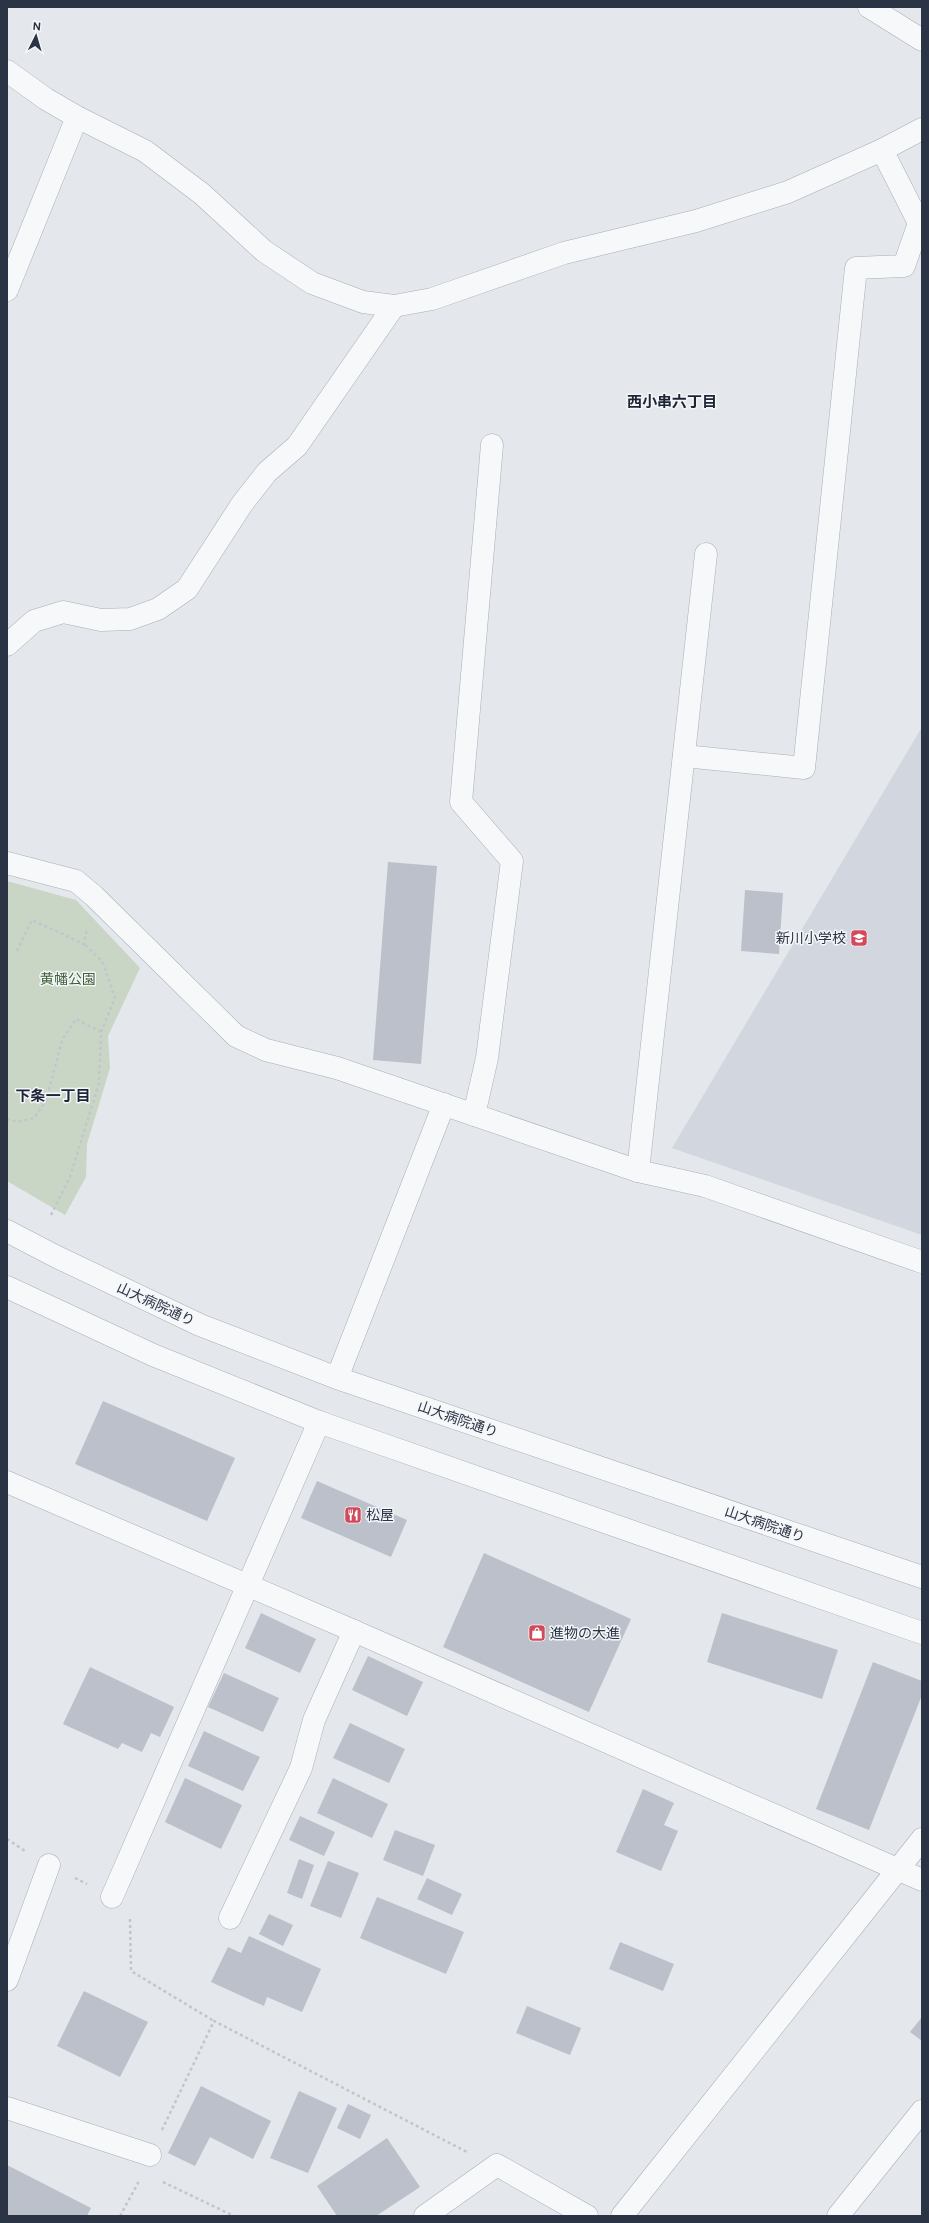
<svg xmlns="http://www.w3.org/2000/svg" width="929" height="2223" font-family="'DM Sans','Noto Sans JP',sans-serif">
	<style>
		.built { fill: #d2d6de }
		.green { fill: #c9d6c5 }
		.building { fill: #bbc0ca }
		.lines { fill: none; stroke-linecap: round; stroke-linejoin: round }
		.minor-casing { stroke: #a9aeb7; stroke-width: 23 }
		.tertiary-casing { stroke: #a9aeb7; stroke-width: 23 }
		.path { stroke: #c2c5cb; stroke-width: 2.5; stroke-dasharray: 3 3; stroke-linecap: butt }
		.minor { stroke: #f7f8fa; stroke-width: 22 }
		.tertiary { stroke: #f7f8fa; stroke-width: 22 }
		.labels { text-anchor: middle; stroke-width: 3; stroke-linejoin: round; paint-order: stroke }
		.poi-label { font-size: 14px; fill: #2b3445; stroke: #f4f6f9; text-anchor: start }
		.park-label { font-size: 14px; fill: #3f6138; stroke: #f4f6f9 }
		.street-label { font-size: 14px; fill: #2b3445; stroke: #f4f6f9 }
		.neighbourhood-label { font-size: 15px; font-weight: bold; fill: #1d2536; stroke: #f4f6f9 }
	</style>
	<rect width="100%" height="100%" fill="#e4e7ec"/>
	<path class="built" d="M922,727V1235L672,1148Z"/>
	<path class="green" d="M7,881L76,900L140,968L108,1036L110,1068L87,1144L86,1177L65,1215L7,1181Z"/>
	<g class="building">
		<path d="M388,862L437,866L421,1064L373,1060Z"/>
		<path d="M745,890L783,893L779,954L741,951Z"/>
		<path d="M103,1401L235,1458L207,1521L75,1464Z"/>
		<path d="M317,1481L407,1520L391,1557L301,1518Z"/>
		<path d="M484,1553L631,1619L589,1712L443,1647Z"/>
		<path d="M261,1613L316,1639L300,1673L245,1648Z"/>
		<path d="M722,1613L838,1650L822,1699L707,1662Z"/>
		<path d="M368,1656L423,1682L407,1716L352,1690Z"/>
		<path d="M873,1662L922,1681V1695L869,1830L816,1809Z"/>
		<path d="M90,1667L174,1707L160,1737L151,1733L142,1752L122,1743L118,1749L63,1724Z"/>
		<path d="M224,1673L279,1698L263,1732L208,1707Z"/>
		<path d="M350,1723L405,1749L389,1783L333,1758Z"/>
		<path d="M204,1731L260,1757L243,1791L188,1766Z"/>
		<path d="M185,1778L242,1805L221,1849L165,1822Z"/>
		<path d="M333,1778L388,1804L372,1838L317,1813Z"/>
		<path d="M643,1789L674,1803L664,1825L678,1831L661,1871L616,1852Z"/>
		<path d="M300,1816L335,1832L324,1856L289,1840Z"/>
		<path d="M395,1830L435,1845L423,1876L383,1860Z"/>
		<path d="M299,1859L314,1865L302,1899L287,1893Z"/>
		<path d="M328,1861L359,1873L341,1918L310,1906Z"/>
		<path d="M427,1878L462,1894L452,1915L417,1899Z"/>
		<path d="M377,1897L464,1932L446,1974L360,1938Z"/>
		<path d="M269,1914L293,1925L283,1946L259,1934Z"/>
		<path d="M249,1936L321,1969L302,2012L267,1997L264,2006L211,1982L228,1947L241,1953Z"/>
		<path d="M620,1942L674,1964L663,1991L609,1969Z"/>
		<path d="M84,1991L148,2022L120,2077L57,2046Z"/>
		<path d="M527,2006L581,2028L570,2055L516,2033Z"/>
		<path d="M922,2017V2041L910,2032Z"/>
		<path d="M201,2086L271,2121L253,2159L210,2137L195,2166L168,2153Z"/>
		<path d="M299,2091L337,2108L308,2173L270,2158Z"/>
		<path d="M348,2104L371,2115L360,2139L337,2128Z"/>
		<path d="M387,2138L420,2187L376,2216H337L317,2186Z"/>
		<path d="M7,2165L91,2208L87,2216H7Z"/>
	</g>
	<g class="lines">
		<defs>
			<g id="minor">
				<path d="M7,71L46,99L77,117L145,151L202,194L264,251L312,283L363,302L394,306L432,299L564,253L696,221L788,192L882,150L922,129"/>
				<path d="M7,290L77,117"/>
				<path d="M7,645L34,621L63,612L101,620L130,619L158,609L187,589L242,504L267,472L297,446L394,306"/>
				<path d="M684,756L804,768L856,268L904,266L919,223L882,150"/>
				<path d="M7,863L76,881L94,896L236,1036L266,1050L337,1068L638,1171L705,1186L922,1262"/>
				<path d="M474,1115L487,1058L512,861L461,802L492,445"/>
				<path d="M638,1171L706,554"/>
				<path d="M337,1378L444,1104"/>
				<path d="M7,1482L354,1631L922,1880"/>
				<path d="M112,1897L319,1422"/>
				<path d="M230,1918L301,1768L314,1720L354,1631"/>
				<path d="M7,1980L49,1865"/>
				<path d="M7,2108L150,2155"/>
				<path d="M425,2216L497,2165L587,2216"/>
				<path d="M622,2216L922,1839"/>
				<path d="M838,2216L922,2111"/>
			</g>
			<g id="tertiary">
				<path d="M869,7L922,40"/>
				<path d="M7,1231L57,1257L200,1325L337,1378L922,1577"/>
				<path d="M7,1287L153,1355L319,1422L922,1633"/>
			</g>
		</defs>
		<use href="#minor" class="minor-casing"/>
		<use href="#tertiary" class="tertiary-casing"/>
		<g class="path">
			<path d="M17,951L32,920L84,944L87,929"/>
			<path d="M7,1119L17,1122L34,1118L46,1101L62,1040L76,1019L101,1032"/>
			<path d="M51,1215L70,1177L99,1083L101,1032L115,998L102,961L84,944"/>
			<path d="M7,1839L25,1851"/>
			<path d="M75,1878L87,1884"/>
			<path d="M130,1919L131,1971L214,2021"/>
			<path d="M162,2130L214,2021L467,2152"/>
			<path d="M163,2182L234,2216"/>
			<path d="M120,2216L139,2181"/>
		</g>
		<use href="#minor" class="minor"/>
		<use href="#tertiary" class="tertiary"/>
	</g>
	<defs>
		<symbol id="school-square" viewBox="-11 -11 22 22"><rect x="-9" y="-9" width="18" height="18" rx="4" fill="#d1495b" stroke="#f4f6f9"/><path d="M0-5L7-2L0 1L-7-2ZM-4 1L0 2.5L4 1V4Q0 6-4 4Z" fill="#fff"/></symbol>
		<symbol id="restaurant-square" viewBox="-11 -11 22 22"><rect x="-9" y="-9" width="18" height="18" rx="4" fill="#d1495b" stroke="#f4f6f9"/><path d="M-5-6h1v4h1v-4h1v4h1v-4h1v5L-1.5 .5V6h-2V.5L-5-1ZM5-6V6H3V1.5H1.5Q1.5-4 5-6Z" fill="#fff"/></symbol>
		<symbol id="shop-square" viewBox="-11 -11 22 22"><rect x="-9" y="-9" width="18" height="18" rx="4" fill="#d1495b" stroke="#f4f6f9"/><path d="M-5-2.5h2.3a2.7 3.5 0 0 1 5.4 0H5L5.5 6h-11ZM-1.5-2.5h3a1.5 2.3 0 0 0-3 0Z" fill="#fff"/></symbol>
	</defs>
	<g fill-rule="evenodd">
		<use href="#school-square" x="849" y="928" width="20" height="20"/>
		<use href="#restaurant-square" x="343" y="1505" width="20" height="20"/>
		<use href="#shop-square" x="527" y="1623" width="20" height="20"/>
	</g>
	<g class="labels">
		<g class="poi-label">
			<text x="846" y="943" text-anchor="end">新川小学校</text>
			<text x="366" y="1520">松屋</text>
			<text x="550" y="1638">進物の大進</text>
		</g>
		<g class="park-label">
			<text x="68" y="984">黄幡公園</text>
		</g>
		<g class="street-label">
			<text transform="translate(156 1304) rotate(25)" y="5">山大病院通り</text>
			<text transform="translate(458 1419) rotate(19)" y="5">山大病院通り</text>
			<text transform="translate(765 1524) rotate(19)" y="5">山大病院通り</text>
		</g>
		<g class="neighbourhood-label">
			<text x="672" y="407">西小串六丁目</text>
			<text x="53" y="1101">下条一丁目</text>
		</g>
	</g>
	<rect width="929" height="2223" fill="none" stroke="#2b3445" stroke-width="16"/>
	<g transform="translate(36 36) rotate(5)" stroke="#f4f6f9" stroke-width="3" paint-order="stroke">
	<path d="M0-3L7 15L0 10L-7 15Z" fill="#2b3445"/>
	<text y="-6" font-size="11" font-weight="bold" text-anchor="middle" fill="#2b3445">N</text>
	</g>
</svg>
